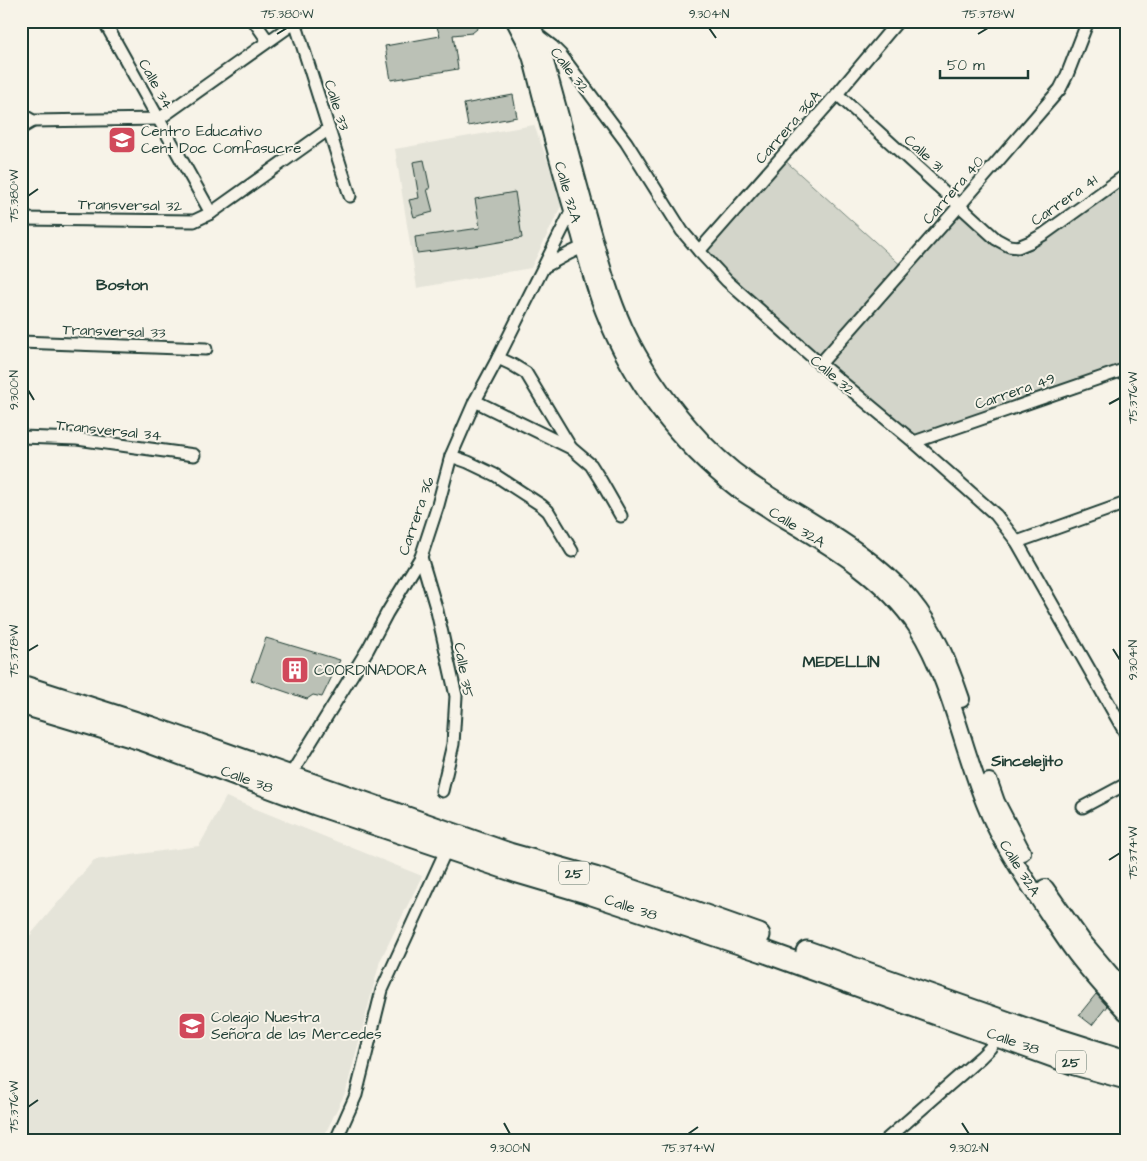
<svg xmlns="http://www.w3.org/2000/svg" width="1147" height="1161" font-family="'Architects Daughter',sans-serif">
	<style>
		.built { fill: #e5e4d9 }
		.green { fill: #d3d5ca; stroke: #79897f }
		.building { fill: #bbc1b6; stroke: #1f3d34 }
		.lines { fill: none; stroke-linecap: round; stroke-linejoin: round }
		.street-casing { stroke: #1f3d34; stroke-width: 15 }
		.secondary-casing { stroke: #1f3d34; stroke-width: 20 }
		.highway-casing { stroke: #1f3d34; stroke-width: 25 }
		.street { stroke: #f7f3e8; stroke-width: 11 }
		.secondary { stroke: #f7f3e8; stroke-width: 16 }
		.highway { stroke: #f7f3e8; stroke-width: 21 }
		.ticks { fill: none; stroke: #1f3d34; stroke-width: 2 }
		.labels { text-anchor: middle; stroke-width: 4; stroke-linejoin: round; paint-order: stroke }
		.shield { fill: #f7f3e8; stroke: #60746a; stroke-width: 1 }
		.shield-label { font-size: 14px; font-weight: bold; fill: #1f3d34 }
		.street-label { font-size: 15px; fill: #1f3d34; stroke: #f7f3e8 }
		.poi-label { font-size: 15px; fill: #1f3d34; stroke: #f7f3e8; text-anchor: start }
		.neighbourhood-label { font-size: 16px; font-weight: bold; fill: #1f3d34; stroke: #f7f3e8 }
		.neatline { fill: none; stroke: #1f3d34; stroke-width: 2 }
		.ticks-label { font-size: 12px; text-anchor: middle; fill: #1f3d34 }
	</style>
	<rect width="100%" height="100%" fill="#f7f3e8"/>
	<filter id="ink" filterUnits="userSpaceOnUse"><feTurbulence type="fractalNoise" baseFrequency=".02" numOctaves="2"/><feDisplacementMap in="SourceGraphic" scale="10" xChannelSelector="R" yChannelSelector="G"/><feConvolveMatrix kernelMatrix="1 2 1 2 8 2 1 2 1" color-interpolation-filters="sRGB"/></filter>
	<g filter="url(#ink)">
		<g class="built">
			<path d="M534,125L563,202L531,268L417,288L395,149Z"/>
			<path d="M226,797L422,876L380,961L346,1091L322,1140H21V946L94,860L199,846Z"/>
		</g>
		<path class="green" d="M781,157L904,268L960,205L996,239L1018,247L1126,175V369L914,442L699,251Z"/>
		<g class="building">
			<path d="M435,21H475L477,29L472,33L453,35L458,69L391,80L385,46L440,36Z"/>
			<path d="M513,95L517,117L468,126L464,104Z"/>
			<path d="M424,160L430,189H427L433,212L414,217L409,200L419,198L413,162Z"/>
			<path d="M515,192L522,238L482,245L417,253L415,237L480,228L475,199Z"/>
			<path d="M266,638L340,660L322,697L313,695L307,699L251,680Z"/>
			<path d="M1096,994L1107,1006L1092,1025L1079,1015Z"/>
		</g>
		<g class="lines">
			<defs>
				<g id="street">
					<path d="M104,21L211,213"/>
					<path d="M254,21L268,41"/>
					<path d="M295,22L350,196"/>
					<path d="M535,33L552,46L561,55L626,142L682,231L699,251L727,281L820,364L914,442L968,490L996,515L1017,542L1126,734"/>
					<path d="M837,94L996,239L1009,246L1018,247L1030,242L1044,234L1126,175"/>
					<path d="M21,114L33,121L159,119L297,21"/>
					<path d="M21,128L33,121"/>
					<path d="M21,219L194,221L211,213L329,129"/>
					<path d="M699,251L837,94L898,21"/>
					<path d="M544,267L570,253L589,244"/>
					<path d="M21,342L206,349"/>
					<path d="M498,358L511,364L526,373L571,448"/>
					<path d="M820,364L960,205L1060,89L1067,75L1088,21"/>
					<path d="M475,401L571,448L591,465L601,481L621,516"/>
					<path d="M21,437L77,439L194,455"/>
					<path d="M914,442L1126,369"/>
					<path d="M451,456L468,462L495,475L541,505L548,511L572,551"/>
					<path d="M1017,542L1126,503"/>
					<path d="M421,557L437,611L456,696L453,744L442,791"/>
					<path d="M288,779L368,649L387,613L421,557L438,505L451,456L475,401L498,358L572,210"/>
					<path d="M1083,807L1126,784"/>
					<path d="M336,1140L356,1095L382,990L447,848"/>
					<path d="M886,1140L981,1057L990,1048L998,1036"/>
				</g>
				<g id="secondary">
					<path d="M515,21L526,42L532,59C547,118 562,176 580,233C587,259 594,286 604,311C631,381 679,444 739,490C750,498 762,504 773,512C826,544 882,574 917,627C951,681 962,748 986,806C998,836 1016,865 1034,892C1047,911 1059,931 1073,950C1089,972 1108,992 1126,1012"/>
					<path d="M529,21L535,33L543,55C560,114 575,174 592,233C601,265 610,297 624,328C641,364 664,398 690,428C707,448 727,467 749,482C804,520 867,548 911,600C935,629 949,664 961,699"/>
					<path d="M989,782L996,802L1022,852"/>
					<path d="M1045,888L1083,942L1126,993"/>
				</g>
				<g id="highway">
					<path d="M21,686L152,728L509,854L595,878L680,907L759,935"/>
					<path d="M21,703L144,740L316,804L518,872L589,893L763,951L1075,1064L1126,1078"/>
					<path d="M807,952L1034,1032L1126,1061"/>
				</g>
			</defs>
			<use href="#street" class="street-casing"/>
			<use href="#secondary" class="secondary-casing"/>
			<use href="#highway" class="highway-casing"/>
			<use href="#street" class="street"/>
			<use href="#secondary" class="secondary"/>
			<use href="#highway" class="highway"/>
		</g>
	</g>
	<path class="ticks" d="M709,28L716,38M277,34L287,28M978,34L988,28M28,196L38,189M28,390L34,400M1109,404L1120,398M1113,649L1120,660M28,651L38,645M1109,860L1120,853M28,1107L38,1100M504,1123L510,1134M962,1123L969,1134M688,1134L698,1127"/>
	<defs>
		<symbol id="school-square" viewBox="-11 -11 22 22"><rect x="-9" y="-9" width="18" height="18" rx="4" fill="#d1495b" stroke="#f7f3e8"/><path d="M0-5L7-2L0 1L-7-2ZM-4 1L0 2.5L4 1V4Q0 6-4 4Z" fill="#fff"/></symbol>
		<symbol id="building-square" viewBox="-11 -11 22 22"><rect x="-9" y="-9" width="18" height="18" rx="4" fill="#d1495b" stroke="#f7f3e8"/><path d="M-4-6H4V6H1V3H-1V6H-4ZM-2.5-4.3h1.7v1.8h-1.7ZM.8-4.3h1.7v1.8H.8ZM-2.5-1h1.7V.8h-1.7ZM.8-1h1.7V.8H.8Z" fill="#fff"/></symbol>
	</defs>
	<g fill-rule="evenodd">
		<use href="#school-square" x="106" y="124" width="32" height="32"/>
		<use href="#building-square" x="279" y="654" width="32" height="32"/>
		<use href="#school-square" x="176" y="1010" width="32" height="32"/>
	</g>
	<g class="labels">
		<g class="shield">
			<rect x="559" y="861.5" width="30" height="23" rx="4"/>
			<rect x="1056" y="1050.5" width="30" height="23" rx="4"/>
		</g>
		<g class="shield-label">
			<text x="574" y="878">25</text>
			<text x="1071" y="1067">25</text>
		</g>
		<g class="street-label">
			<text transform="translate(570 70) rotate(52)" y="5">Calle 32</text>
			<text transform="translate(156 84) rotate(61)" y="5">Calle 34</text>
			<text transform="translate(337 105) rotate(72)" y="5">Calle 33</text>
			<text transform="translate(788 127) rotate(-49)" y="5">Carrera 36A</text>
			<text transform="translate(924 153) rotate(42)" y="5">Calle 31</text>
			<text transform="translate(953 190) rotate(-49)" y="5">Carrera 40</text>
			<text transform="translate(568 192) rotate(74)" y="5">Calle 32A</text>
			<text transform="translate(1064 200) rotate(-35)" y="5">Carrera 41</text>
			<text transform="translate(130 205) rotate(1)" y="5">Transversal 32</text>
			<text transform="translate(114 331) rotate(2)" y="5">Transversal 33</text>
			<text transform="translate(833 375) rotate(40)" y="5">Calle 32</text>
			<text transform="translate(1015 391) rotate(-19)" y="5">Carrera 49</text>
			<text transform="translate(109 430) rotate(6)" y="5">Transversal 34</text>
			<text transform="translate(416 516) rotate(-71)" y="5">Carrera 36</text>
			<text transform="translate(797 527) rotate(32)" y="5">Calle 32A</text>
			<text transform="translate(464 670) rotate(80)" y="5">Calle 35</text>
			<text transform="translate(247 779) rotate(20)" y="5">Calle 38</text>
			<text transform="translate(1020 868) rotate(58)" y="5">Calle 32A</text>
			<text transform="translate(631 907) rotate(18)" y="5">Calle 38</text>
			<text transform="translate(1013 1041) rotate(19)" y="5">Calle 38</text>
		</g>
		<g class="poi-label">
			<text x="141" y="136">Centro Educativo<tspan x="141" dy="17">Cent Doc Comfasucre</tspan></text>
			<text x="314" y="675">COORDINADORA</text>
			<text x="211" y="1022">Colegio Nuestra<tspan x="211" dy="17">Señora de las Mercedes</tspan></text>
		</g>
		<g class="neighbourhood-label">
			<text x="122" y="290">Boston</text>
			<text x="841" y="667">MEDELLÍN</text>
			<text x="1027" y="766">Sincelejito</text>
		</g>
	</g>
	<rect width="1147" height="1161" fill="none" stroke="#f7f3e8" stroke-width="55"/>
	<path d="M940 70v8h88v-8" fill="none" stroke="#1f3d34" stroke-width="2.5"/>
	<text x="947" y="70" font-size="15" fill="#1f3d34" stroke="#f7f3e8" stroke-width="4" paint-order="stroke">50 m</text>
	<rect x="28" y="28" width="1092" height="1106" class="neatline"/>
	<g class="ticks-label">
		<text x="287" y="18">75.380°W</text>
		<text x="709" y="18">9.304°N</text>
		<text x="988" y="18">75.378°W</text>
		<text transform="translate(14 196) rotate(-90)" y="4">75.380°W</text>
		<text transform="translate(14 390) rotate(-90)" y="4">9.300°N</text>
		<text transform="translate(1133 398) rotate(-90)" y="4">75.376°W</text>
		<text transform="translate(14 651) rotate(-90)" y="4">75.378°W</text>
		<text transform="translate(1133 660) rotate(-90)" y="4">9.304°N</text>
		<text transform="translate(1133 853) rotate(-90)" y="4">75.374°W</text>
		<text transform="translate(14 1107) rotate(-90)" y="4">75.376°W</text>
		<text x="510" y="1152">9.300°N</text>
		<text x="688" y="1152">75.374°W</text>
		<text x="969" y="1152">9.302°N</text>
	</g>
</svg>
